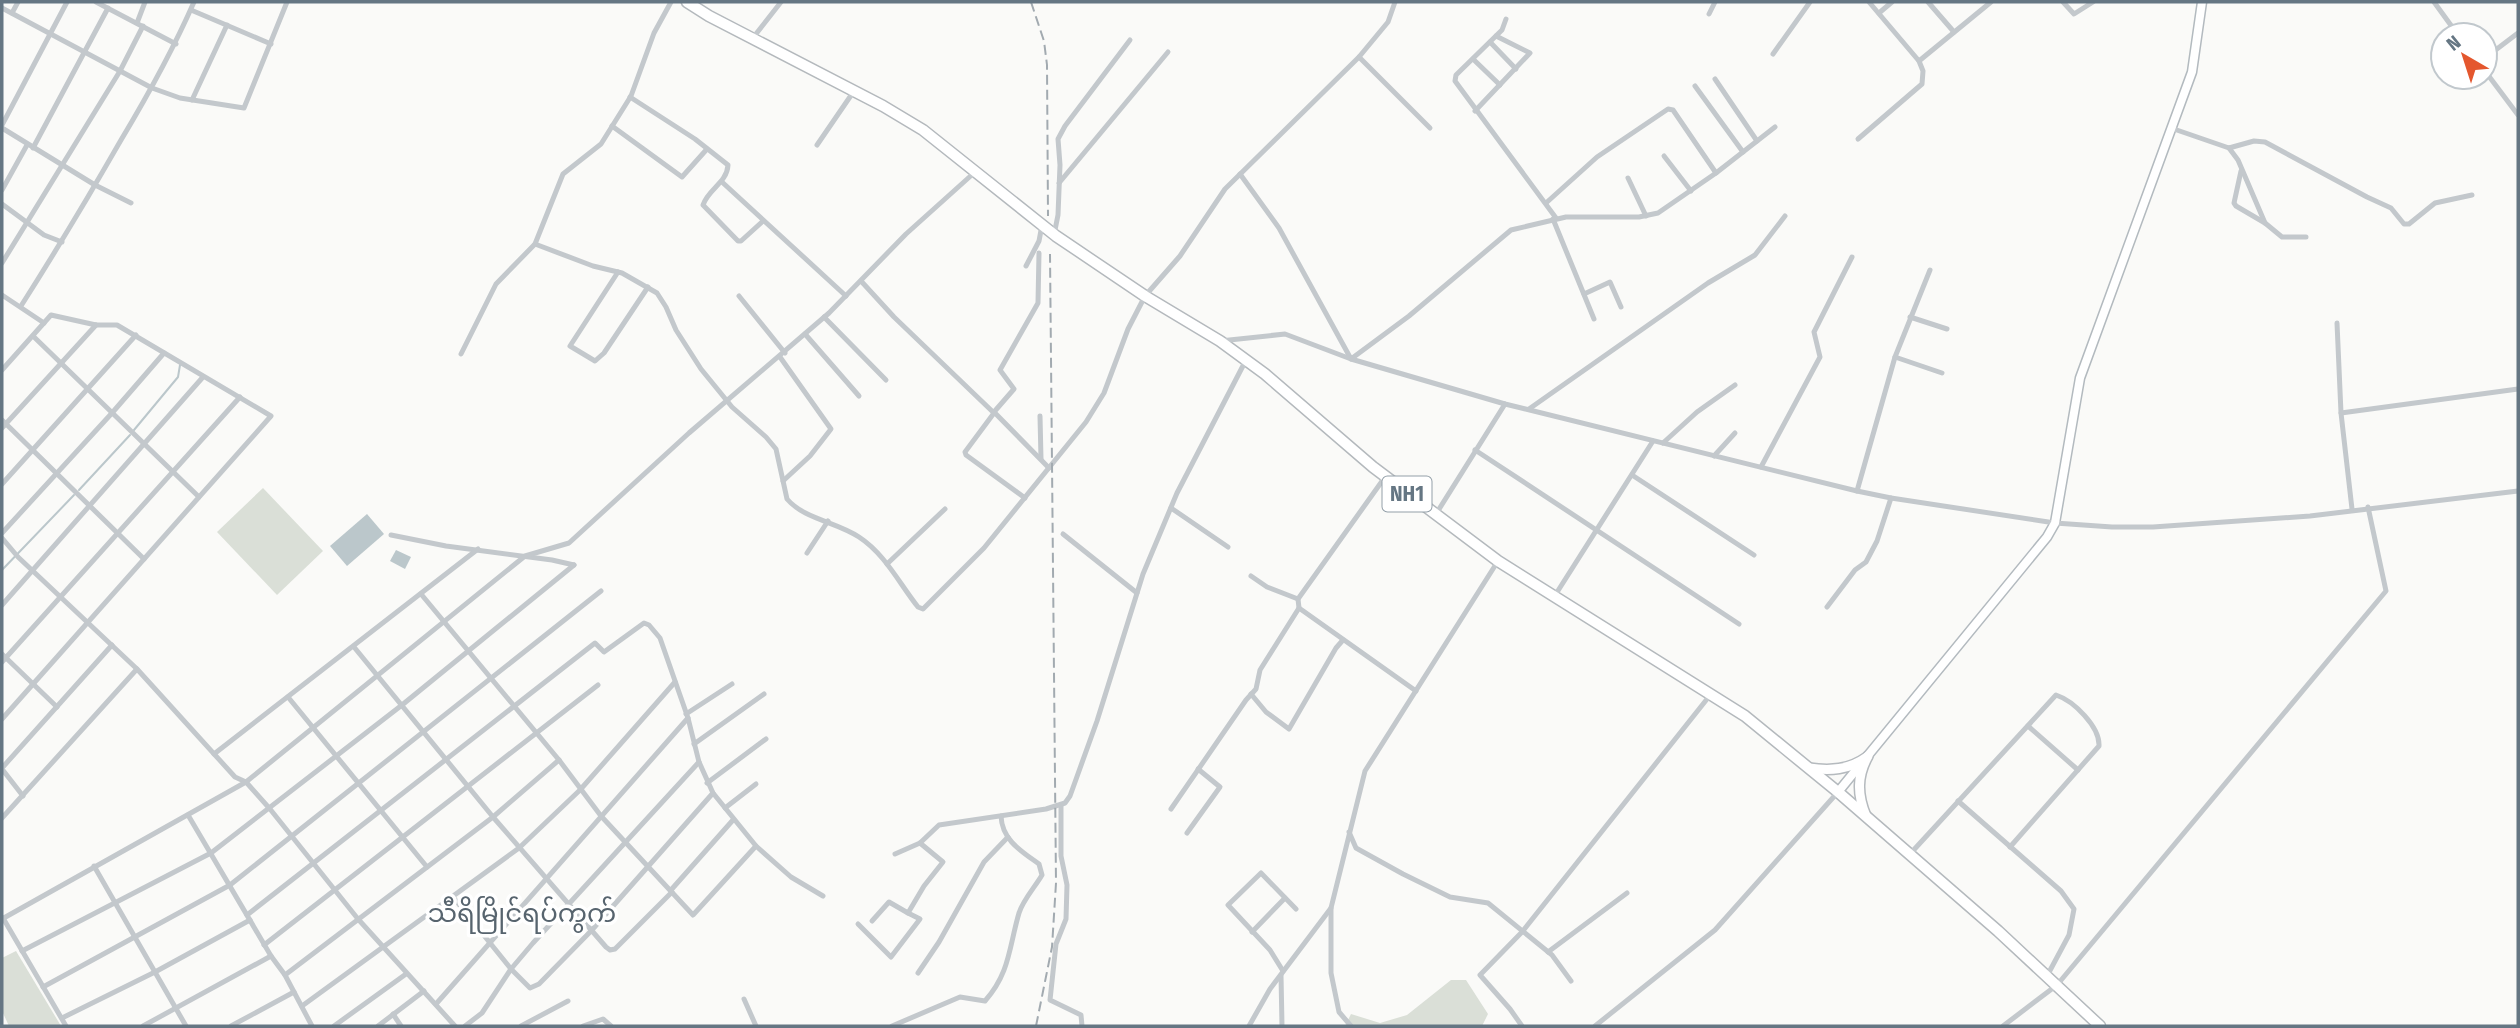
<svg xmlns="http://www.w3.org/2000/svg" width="2520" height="1028" font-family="'Fira Sans Condensed','Noto Sans Myanmar',sans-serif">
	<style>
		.green { fill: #dadfd7 }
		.water { fill: #bbc7cb }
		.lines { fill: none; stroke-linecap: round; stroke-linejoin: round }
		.stream { stroke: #bbc7cb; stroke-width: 2 }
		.secondary-casing { stroke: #b3babf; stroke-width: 11 }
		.primary-casing { stroke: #b5babe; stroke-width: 12 }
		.trunk-casing { stroke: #b4b9bd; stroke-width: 13 }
		.minor { stroke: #c3c8cc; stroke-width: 5 }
		.secondary { stroke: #fff; stroke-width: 8 }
		.primary { stroke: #fff; stroke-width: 9 }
		.trunk { stroke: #fff; stroke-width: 10 }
		.rail { stroke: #a2aab0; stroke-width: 2; stroke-dasharray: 10 5; stroke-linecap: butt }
		.labels { text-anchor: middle; stroke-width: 7; stroke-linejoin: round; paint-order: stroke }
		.shield { fill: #fff; stroke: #939fa8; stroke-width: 2 }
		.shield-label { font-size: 21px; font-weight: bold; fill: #657683 }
		.quarter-label { font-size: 26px; fill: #57646e; stroke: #fff }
	</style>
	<rect width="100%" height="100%" fill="#fafaf8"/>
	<g class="green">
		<path d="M263,488L323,551L277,595L217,532Z"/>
		<path d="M16,951L61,1026H9L2,1011V958Z"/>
		<path d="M1451,980H1466L1488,1014L1482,1026H1345L1351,1014L1380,1023L1407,1015Z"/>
	</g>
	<g class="water">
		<path d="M367,514L384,534L347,566L330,546Z"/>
		<path d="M396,550L411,557L405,569L390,561Z"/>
	</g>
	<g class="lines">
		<g class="stream">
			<path d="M134,430L178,377L180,365"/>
			<path d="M79,490L130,435"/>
			<path d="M2,570L74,495"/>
		</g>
		<defs>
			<path id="secondary" d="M1838,792L2047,537L2055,523L2080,378L2192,72L2202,2"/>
			<g id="primary">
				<path d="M1809,768C1830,771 1849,770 1867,757"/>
				<path d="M1866,816C1857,794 1857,776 1868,756"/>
			</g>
			<path id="trunk" d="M687,2L709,16L883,106L923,130L1056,236L1145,296L1220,341L1265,374L1373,467L1498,561L1745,716L1838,792L1998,931L2100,1026"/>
		</defs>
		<use href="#secondary" class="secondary-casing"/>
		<use href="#primary" class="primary-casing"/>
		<use href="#trunk" class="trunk-casing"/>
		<g class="minor">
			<path d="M96,2L176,44"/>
			<path d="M1869,2L1919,61L1991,2"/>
			<path d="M1928,2L1954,32"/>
			<path d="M2063,2L2074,14L2093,2"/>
			<path d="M2434,2L2458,35"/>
			<path d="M2,8L152,88L180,98L244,108L287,2"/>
			<path d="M191,10L271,44"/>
			<path d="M12,13L18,2"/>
			<path d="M1879,13L1892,2"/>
			<path d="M1709,14L1715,2"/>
			<path d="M1506,19L1502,30L1456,75L1455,81L1556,218"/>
			<path d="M137,23L145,2"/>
			<path d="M752,39L781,2"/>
			<path d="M1490,42L1516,69"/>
			<path d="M1773,54L1810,2"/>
			<path d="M1359,57L1430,128"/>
			<path d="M2485,58L2518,33"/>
			<path d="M1473,59L1500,85"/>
			<path d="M2485,71L2518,115"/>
			<path d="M1715,79L1757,141"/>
			<path d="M1695,86L1743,152"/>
			<path d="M630,97L695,139L728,165C727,183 708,189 703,205L738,241H741L763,221"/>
			<path d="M192,100L227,25"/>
			<path d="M1475,111L1530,53L1496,36"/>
			<path d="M2,125L67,2"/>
			<path d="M612,126L682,177L707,149"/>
			<path d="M2,128L95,185L131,203"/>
			<path d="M2171,128L2229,148L2254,141L2265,142L2367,197L2391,208L2404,224H2409L2435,203L2472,195"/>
			<path d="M1858,139L1922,84L1923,71L1919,61"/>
			<path d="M817,145L854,91"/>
			<path d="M33,148L108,8"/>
			<path d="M2229,148L2238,160L2265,223"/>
			<path d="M1664,156L1691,191"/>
			<path d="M2241,171L2234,203L2236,206L2265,223L2282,237H2306"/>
			<path d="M1240,174L1279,228L1351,359L1409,316L1511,230L1566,217H1639L1658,213L1716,173L1775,127"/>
			<path d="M1628,178L1646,216"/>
			<path d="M722,182L846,296"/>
			<path d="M1059,183L1168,52"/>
			<path d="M2,190L27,145"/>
			<path d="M1546,203L1597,157L1668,109L1673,110L1716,173"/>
			<path d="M2,204L44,235L62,242"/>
			<path d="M1553,219L1594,319"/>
			<path d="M1054,235L1058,215L1060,165L1058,139L1065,126L1130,40"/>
			<path d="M535,244L593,266L622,273L657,293L666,307L676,330L701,369L732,407L766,437L776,449L787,499C804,519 837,522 859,537C885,554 899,583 918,607L923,609L984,548L1086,422L1104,393L1128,329L1145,296L1180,256L1225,189L1359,57L1388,22L1395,2"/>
			<path d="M1039,253L1038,303L1000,370L1014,389L994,412L1049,468"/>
			<path d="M2,263L120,71L143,26"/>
			<path d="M1026,266L1039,241L1042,225"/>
			<path d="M618,272L570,346L595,361L604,353L648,287"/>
			<path d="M861,281L894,317L994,413L965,452L966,455L1025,498"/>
			<path d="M1584,294L1610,282L1621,307"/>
			<path d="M2,295L44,323"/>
			<path d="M739,296L785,353"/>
			<path d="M21,306C56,251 89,196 121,140C148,95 173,50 194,2"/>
			<path d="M824,317L886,380"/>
			<path d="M1910,317L1947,329"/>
			<path d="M2337,323L2341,413L2352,509"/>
			<path d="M805,334L859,396"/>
			<path d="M33,336L199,497"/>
			<path d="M1220,341L1285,334L1351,359L1505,404L1857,491L1891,498L2055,523L2112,527H2153L2310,516L2518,491"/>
			<path d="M461,354L496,284L535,244L563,174L601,144L631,96L654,33L671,2"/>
			<path d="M780,357L831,429L810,456L783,481"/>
			<path d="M1895,357L1942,373"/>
			<path d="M2,370L51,315L96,325H117L271,416L2,719"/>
			<path d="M1529,409L1708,283L1755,255L1785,216"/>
			<path d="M2341,413L2518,389"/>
			<path d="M1040,416L1041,459"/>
			<path d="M2,420L144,559"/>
			<path d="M2,428L96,325"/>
			<path d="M1663,443L1697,412L1735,385"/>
			<path d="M1475,450L1739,624"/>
			<path d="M1714,456L1735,433"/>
			<path d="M1761,467L1820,357L1814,332L1852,257"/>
			<path d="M1632,475L1754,555"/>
			<path d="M2,484L136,335"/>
			<path d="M1857,491L1895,357L1930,270"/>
			<path d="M1171,508L1228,547"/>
			<path d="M1436,514L1505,404"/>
			<path d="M2,533L112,413L164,353"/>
			<path d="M1063,534L1137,593"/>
			<path d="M391,535L446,546L552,560L574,565"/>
			<path d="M2,538L18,557L137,669L235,777L246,782L270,809L358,919L455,1026"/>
			<path d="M807,553L828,521"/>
			<path d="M887,564L945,509"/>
			<path d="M1251,576L1267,587L1298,599"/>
			<path d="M421,594L559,760L601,816L693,915L756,846"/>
			<path d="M1554,597L1653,441"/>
			<path d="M2,605L203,377"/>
			<path d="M1827,607L1855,570L1866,562L1877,541L1891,498"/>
			<path d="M1299,608L1416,691"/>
			<path d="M354,647L493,817L606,947L610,950L615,949L672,892"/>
			<path d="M2,654L57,707"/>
			<path d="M2,662L240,397"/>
			<path d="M1251,694L1266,712L1289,729L1336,648L1343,640"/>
			<path d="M288,697L427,867"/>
			<path d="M686,714L732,684"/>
			<path d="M2028,726L2078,770"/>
			<path d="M694,744L764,694"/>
			<path d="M214,754L478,549"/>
			<path d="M2,768L112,645"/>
			<path d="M2,769L23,796"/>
			<path d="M707,783L766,739"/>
			<path d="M1958,801L2061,891L2074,909L2069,935L2047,976"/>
			<path d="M1061,805V856L1067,885L1066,919L1056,944L1050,1000L1081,1015L1082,1026"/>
			<path d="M725,808L756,784"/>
			<path d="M1171,809L1246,700L1256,689L1260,670L1299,608L1298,599L1385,477"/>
			<path d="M188,815L271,956L285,975L312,1026"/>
			<path d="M2,818L137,669"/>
			<path d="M1349,832L1356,848L1403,874L1450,897L1488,903L1552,955L1571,981"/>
			<path d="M1187,833L1220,787L1198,769"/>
			<path d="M895,854L920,843L939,825L1046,809L1065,803L1070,796L1097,721L1143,574L1177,493L1246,360"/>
			<path d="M1910,854L2056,695C2074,701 2100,727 2099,746L2010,847"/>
			<path d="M94,866L186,1026"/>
			<path d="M671,890L733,820"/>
			<path d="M453,897L511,969L530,988L539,984L591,931L713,793"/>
			<path d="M1331,908V973L1339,1012L1351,1026"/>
			<path d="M247,915L595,643L604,652L644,623L649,625L660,638L688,718L699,762L713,793L756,846L791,877L823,896"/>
			<path d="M3,918L66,1026"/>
			<path d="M2,919L246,782L525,556L569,543L689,433L829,313L906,234L975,172"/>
			<path d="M872,921L889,902L908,913"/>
			<path d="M858,924L891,957L920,919L908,913L924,886L943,862L920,843"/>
			<path d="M1252,932L1285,898"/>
			<path d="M264,945L598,685"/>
			<path d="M22,951L211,853L402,705L574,565"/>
			<path d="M1548,952L1627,893"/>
			<path d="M1283,971L1270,950L1228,905L1261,873L1296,909"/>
			<path d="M918,973L939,942L984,862L1008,837"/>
			<path d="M285,975L493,817L559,760"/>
			<path d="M1281,975L1282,1026"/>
			<path d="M43,987L230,885L601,591"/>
			<path d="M744,999L756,1026"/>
			<path d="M436,1004L688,718"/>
			<path d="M302,1006L519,848L580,790L675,682"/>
			<path d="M393,1014L401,1026"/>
			<path d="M62,1018L155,972L250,920"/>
			<path d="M143,1026L271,956"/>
			<path d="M231,1026L294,992"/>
			<path d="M334,1026L406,974"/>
			<path d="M378,1026L424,991"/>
			<path d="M465,1026L482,1013L511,969L533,943L699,762"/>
			<path d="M521,1026L568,1001"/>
			<path d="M583,1026L603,1019L611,1026"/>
			<path d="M892,1026L960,997L985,1001C1010,973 1009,947 1019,913C1023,900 1035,887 1042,875L1039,864C1021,851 1002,840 1001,816"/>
			<path d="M1249,1026L1270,989L1331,908L1365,771L1498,561"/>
			<path d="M1522,1026L1510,1009L1480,975L1522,932L1711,694"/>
			<path d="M1595,1026L1715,930L1838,792"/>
			<path d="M2003,1026L2057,985L2386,591L2368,507"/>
		</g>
		<use href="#secondary" class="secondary"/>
		<use href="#primary" class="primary"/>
		<use href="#trunk" class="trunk"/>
		<g class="rail">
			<path d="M1031,2L1044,41L1047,65L1048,216"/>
			<path d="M1036,1026L1052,947L1056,883L1050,254"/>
		</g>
	</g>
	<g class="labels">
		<rect class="shield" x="1382.5" y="476.5" width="49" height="35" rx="5"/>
		<g class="shield-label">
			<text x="1407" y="501">NH1</text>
		</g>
		<g class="quarter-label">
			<text x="522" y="922">သီရိမြိုင်ရပ်ကွက်</text>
		</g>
	</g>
	<rect width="2520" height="1028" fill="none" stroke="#657683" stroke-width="7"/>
	<g transform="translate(2464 56) rotate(321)"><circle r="33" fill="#ffffff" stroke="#c1c8cd" stroke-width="2"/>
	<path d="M0-5L12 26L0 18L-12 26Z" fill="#e4572e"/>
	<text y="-10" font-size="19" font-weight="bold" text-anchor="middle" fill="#657683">N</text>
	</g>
</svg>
